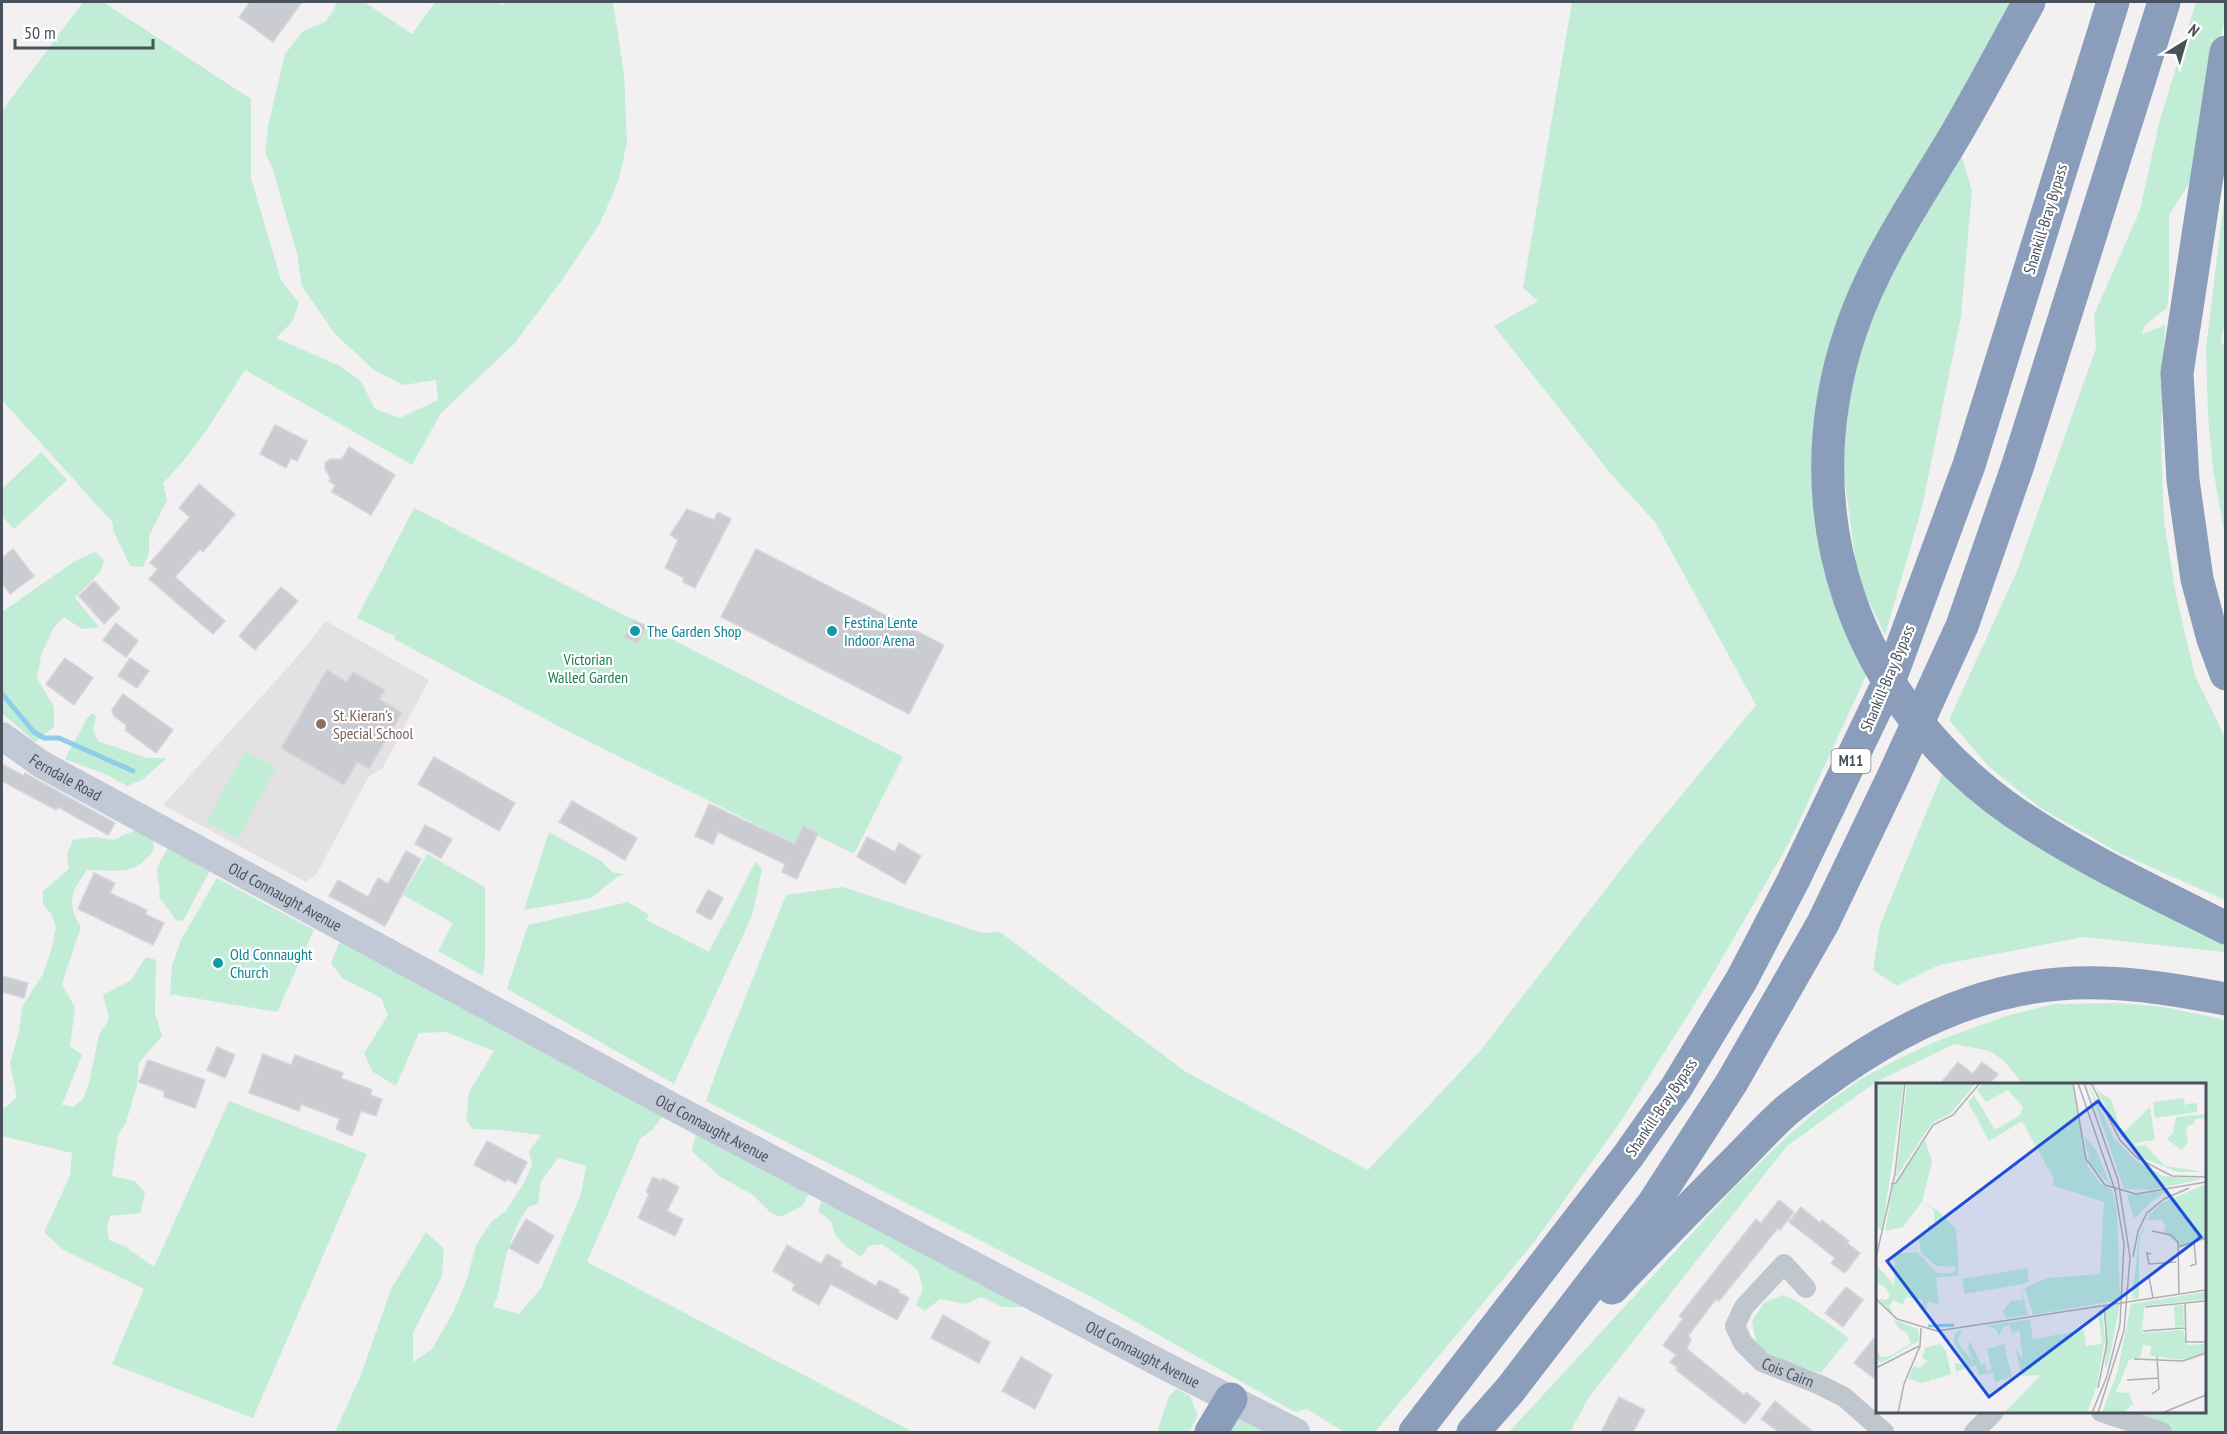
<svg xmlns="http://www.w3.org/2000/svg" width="2227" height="1434" font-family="'PT Sans Narrow',sans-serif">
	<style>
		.education { fill: #e3e1e2 }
		.green { fill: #c1edd7; fill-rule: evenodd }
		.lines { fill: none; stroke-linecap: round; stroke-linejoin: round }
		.stream { stroke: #90cde8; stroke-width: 5 }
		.building { fill: #caccd2; stroke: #d4d6db; stroke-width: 1.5 }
		.street { stroke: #bfc6ce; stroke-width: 20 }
		.secondary { stroke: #c2c9d6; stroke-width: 28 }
		.highway { stroke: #8a9ebc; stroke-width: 33 }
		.culture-dot { fill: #0f9aa8; stroke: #fff; stroke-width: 2 }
		.education-dot { fill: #8d6e63; stroke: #fff; stroke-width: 2 }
		.labels { text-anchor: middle; stroke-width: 4.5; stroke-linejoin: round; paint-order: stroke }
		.shield { fill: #fff; stroke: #80858e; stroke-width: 1.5 }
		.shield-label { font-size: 15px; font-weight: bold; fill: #49515d }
		.street-label { font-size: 16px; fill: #49515d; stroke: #fff }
		.culture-label { font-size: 16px; fill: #0d838f; stroke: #fff; text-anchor: start }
		.park-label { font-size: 16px; fill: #1c7b55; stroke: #fff }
		.education-label { font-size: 16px; fill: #785e54; stroke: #fff; text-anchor: start }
		.inset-river { fill: none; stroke: #90cde8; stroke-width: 3 }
		.inset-road { fill: none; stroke: #aeb0b5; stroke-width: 1.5 }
		.view { fill: #1d4ed8; fill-opacity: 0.15; stroke: #1d4ed8; stroke-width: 3 }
		.inset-edge { fill: none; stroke: #49515d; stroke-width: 3 }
	</style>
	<rect width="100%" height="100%" fill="#f2f0f0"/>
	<path class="education" d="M326,621L429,680L382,769L369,776L316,875L306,882L163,805L299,655Z"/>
	<g class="green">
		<path d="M83,2H103L251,99V178L281,280L299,303L292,322L276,338L340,366L361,381L375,409L400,418L438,400L436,380L404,385L374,370L334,333L302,286L297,254L272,167L265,153L268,126L285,54L303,31L325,22L332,13L337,2H364L412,34L435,2H498L503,5L506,2H613L624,73L627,143L618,182L600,223L562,280L514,344L441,413L412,465L245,370C219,410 197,450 163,483L167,500L149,536V553L143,567L130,566L113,530V523L2,400V111Z"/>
		<path d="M1572,2H2019L1823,387L1870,667L1790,841L1706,986L1623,1118L1535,1241L1375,1432H1344L1307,1409L1295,1412L1097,1300L706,1101L720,1061L786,895L843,887L982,933L1000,932L1186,1072L1368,1170L1480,1051L1637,849L1756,705L1655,522L1611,474L1494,326L1538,301L1523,288Z"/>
		<path d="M2196,2H2225V18L2190,182L2169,215V288L2167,308L2144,326L2142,334L2165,325L2161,440L2164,521L2176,595L2195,676L2225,737V900L2121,854L2039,807L1988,766L1949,720L2017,571L2096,348L2094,315L2140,210L2159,123Z"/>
		<path d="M1961,154L1972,191L1961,316L1922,507L1885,635L1858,579L1843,468L1849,384L1881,277Z"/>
		<path d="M2225,191L2226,315L2221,344L2225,343V535L2213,469L2208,416L2206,349Z"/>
		<path d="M41,452L67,480L14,529L2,516V489Z"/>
		<path d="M414,508L903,757L854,854L804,829L796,844L564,729L394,639L395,636L357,618Z"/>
		<path d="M95,552L104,560L101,571L75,598L99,627L82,629L64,617L54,627L41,655L37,678L54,707V727L35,742L2,713V612L75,561Z"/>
		<path d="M92,713L96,716L93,730L98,741L147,758H167L142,780L127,786L107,775L65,759L86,720Z"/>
		<path d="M245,751L276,768L238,839L206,822Z"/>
		<path d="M1943,772L2225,943V952L2083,937L1939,965L1897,986L1873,970L1880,925Z"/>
		<path d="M138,829L152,837L154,849C136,877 115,870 87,870C71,892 66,903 81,927L62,984L75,1008L70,1046L82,1055L62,1105L73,1107L84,1098L90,1079L99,1035L109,1019L103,995L131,980L146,957L156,960L155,1013L162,1036L139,1063L137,1086L126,1122L118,1136L112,1176L135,1181L145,1193L140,1213L110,1216L107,1227L109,1240L126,1247L154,1267L229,1101L367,1154L253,1418L112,1364L144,1289L62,1249L44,1232L70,1176L72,1153L2,1136V1106L5,1108L17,1097L10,1064L19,1030L22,1007L43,974L51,951L56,928L52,915L43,904V891L69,869L67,855L73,840L95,837L113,840Z"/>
		<path d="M549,832L601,861L612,872L624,874L616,878L591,898L524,910Z"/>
		<path d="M169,847L210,870L183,921L176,920L159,897C161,887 158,883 157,873C157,864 165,854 169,847Z"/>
		<path d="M427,854L485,887V958L483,976L438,951L453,923L403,895Z"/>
		<path d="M756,861L762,870L752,916L674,1084L507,989L528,925L628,902L649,915L646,920L709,952Z"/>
		<path d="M217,878L314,930L277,1012L170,994L172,966L181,940Z"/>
		<path d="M340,941L665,1113L653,1129L640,1139L587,1262L913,1432H335L361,1375L391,1289L426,1232L444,1249L442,1276L413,1333V1362L432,1349L453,1313L467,1279L476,1245L491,1222L506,1211L525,1181L532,1164L529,1151L541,1135L500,1130L473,1129L466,1120L469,1092L494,1051L446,1032L419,1033L396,1086L373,1072L364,1053L388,1015L381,998L342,978L331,963ZM558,1158L586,1166L581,1194L541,1288L519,1314L493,1307C499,1295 499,1288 502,1275C506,1250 514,1228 528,1207L538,1204L541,1181Z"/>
		<path d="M2119,1003L2164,1007L2225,1020V1432H2167L2108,1412H2204V1084H2023L2004,1061L1990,1051L1954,1044L1876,1082L1787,1146L1589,1397L1570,1432H1509L1732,1190L1782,1141L1820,1108L1859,1080L1898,1059L1937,1041L2006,1016L2054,1004Z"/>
		<path d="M697,1130L810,1191L803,1205L781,1217L770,1212L753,1195L719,1176L692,1151Z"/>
		<path d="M823,1198L1027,1307H1002L981,1297L966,1304L940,1299L925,1311L916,1305L923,1289L918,1270L882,1244L869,1246L861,1257C846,1246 834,1241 832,1222L818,1211Z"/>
		<path d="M1782,1295L1795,1300L1849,1338L1821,1373L1773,1358L1757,1347L1752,1321L1764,1303Z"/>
		<path d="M1177,1389L1190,1396L1198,1415L1189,1432H1157L1169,1396Z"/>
		<path d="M1237,1407L1282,1432H1222Z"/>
	</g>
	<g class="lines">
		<path class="stream" d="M2,694L34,732L44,738H59L133,771"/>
	</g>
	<g class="building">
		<path d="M250,2H302L273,42L239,17Z"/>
		<path d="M275,425L307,441L297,461L291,458L286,468L260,454Z"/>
		<path d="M349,447L395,475L371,515L332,492L335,485L329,481L331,479L325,469V463L330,459H342Z"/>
		<path d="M199,484L235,514L203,552L200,549L175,577L225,621L213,634L149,579L158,569L150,563L190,517L179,508Z"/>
		<path d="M687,509L714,520L718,512L731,519L695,588L683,582L684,578L665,568L678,540L670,535Z"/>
		<path d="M13,549L34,576L10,594L2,583V558Z"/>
		<path d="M756,549L944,645L909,714L721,617Z"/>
		<path d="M94,581L120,608L104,624L79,596Z"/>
		<path d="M281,587L298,601L255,650L239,636Z"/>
		<path d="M634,620L646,626L637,644L625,637Z"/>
		<path d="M116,623L138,641L126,657L103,640Z"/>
		<path d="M65,658L93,678L74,705L46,684Z"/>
		<path d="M130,658L149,671L137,688L118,676Z"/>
		<path d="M327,670L347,682L353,672L385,690L379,699L402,713L369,769L357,762L344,785L281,748Z"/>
		<path d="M123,694L173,730L156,753L125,730L126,725L114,716L112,710Z"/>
		<path d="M434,757L515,803L499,831L418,784Z"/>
		<path d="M2,764L24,776L25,773L115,823L108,835L58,807L56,810L2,781Z"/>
		<path d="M572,801L637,838L625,860L559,822Z"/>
		<path d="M709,804L795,844L803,826L818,833L797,879L782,872L785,864L718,832L713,844L695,836Z"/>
		<path d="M425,825L452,839L441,858L415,844Z"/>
		<path d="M867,837L895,852L899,843L921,856L905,884L857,857Z"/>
		<path d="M406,851L421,859L385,926L329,896L338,880L368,897L378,878L388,884Z"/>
		<path d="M94,873L115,883L110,893L147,910L145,914L164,923L153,945L78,909Z"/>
		<path d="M708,890L723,898L711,920L696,912Z"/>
		<path d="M2,976L28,983L24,998L2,992Z"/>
		<path d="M217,1047L235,1055L225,1078L207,1070Z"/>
		<path d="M263,1054L291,1065L295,1055L343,1073L341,1078L372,1090L370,1095L382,1099L376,1116L361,1111L352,1136L336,1129L340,1119L301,1104L299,1111L249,1093Z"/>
		<path d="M148,1060L205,1080L195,1108L164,1097V1091L139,1082Z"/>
		<path d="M1958,1062L1973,1074L1982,1062L1998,1074L1989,1084H1940Z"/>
		<path d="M487,1141L527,1162L516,1184L507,1179L506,1182L474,1165Z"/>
		<path d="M653,1177L661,1181L662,1178L679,1187L667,1211L683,1219L675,1236L638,1218L649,1194L646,1192Z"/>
		<path d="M1779,1200L1794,1212L1780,1230L1778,1228L1719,1301L1716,1299L1688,1336L1691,1339L1687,1349L1744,1395L1746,1392L1761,1404L1745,1424L1676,1370L1678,1368L1670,1362L1676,1355L1663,1345L1683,1319L1679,1316L1695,1296L1756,1219L1761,1223Z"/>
		<path d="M1801,1207L1820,1223L1822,1220L1849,1241L1847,1243L1860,1253L1845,1273L1831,1263L1835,1258L1789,1222Z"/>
		<path d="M526,1219L554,1236L538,1264L509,1248Z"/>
		<path d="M787,1245L821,1264L827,1254L842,1262L840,1266L876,1286L879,1280L899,1290L898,1292L909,1298L897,1320L831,1284L819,1305L792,1290L795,1284L773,1271Z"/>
		<path d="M1846,1287L1863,1300L1843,1327L1825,1313Z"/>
		<path d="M943,1315L990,1342L979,1363L931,1338Z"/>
		<path d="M1878,1333V1381L1854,1363Z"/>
		<path d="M1021,1357L1052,1375L1035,1409L1002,1391Z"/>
		<path d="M1619,1397L1645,1410L1633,1432H1601Z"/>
		<path d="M1775,1401L1798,1420L1814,1432H1779L1761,1419Z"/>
	</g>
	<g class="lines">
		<g class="street">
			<path id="s1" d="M1806,1288L1784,1264L1744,1307L1735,1326L1743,1343L1762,1362L1820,1385L1844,1397L1884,1432"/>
			<path d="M2101,1412L2162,1432"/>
			<path d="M1974,1432L1994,1412"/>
		</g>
		<path class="secondary" id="s2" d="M2,736L41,764L671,1106L1169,1368L1296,1432"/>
		<g class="highway">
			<path d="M2029,2C2005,46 1981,91 1956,134C1918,198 1875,259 1851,330C1788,514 1856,703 2015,813C2081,858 2155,892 2226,928"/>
			<path d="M2226,52L2177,373L2183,480L2197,579L2213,639L2226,674"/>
			<path d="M1612,1288C1652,1246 1692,1205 1733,1164C1751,1146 1768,1127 1787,1110C1798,1101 1809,1093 1820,1085C1890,1033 1971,991 2059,984C2115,979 2171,989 2226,999"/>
			<path d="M1211,1432L1231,1399"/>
			<path d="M1415,1432L1628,1156L1676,1088L1742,979L1793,881L1890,679L1969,465L2113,2"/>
			<path d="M1473,1432L1510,1390L1653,1204L1732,1082L1823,923L1893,777L1962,626L2018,465L2164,2"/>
		</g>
	</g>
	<g class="culture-dot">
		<circle cx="635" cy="631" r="6"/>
		<circle cx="832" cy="631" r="6"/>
		<circle cx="218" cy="963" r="6"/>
	</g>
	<circle class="education-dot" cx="321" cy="724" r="6"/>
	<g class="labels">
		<rect class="shield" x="1831.5" y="749" width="39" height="24" rx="4.5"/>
		<g class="shield-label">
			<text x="1851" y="766">M11</text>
		</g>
		<g class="street-label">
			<text transform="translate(2045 219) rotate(-73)" y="6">Shankill-Bray Bypass</text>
			<text transform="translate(1887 678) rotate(-67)" y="6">Shankill-Bray Bypass</text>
			<text dy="6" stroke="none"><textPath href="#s2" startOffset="76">Ferndale Road</textPath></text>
			<text dy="6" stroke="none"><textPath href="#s2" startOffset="326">Old Connaught Avenue</textPath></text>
			<text transform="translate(1661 1107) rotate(-56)" y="6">Shankill-Bray Bypass</text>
			<text dy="6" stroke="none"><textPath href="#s2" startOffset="812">Old Connaught Avenue</textPath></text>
			<text dy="6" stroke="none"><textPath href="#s2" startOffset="1298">Old Connaught Avenue</textPath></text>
			<text dy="6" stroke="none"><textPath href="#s1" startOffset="186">Cois Cairn</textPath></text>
		</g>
		<g class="culture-label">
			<text x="844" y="628">Festina Lente<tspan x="844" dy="18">Indoor Arena</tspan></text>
			<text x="647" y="637">The Garden Shop</text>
			<text x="230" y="960">Old Connaught<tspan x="230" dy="18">Church</tspan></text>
		</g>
		<g class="park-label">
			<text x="588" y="665">Victorian<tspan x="588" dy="18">Walled Garden</tspan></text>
		</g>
		<g class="education-label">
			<text x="333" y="721">St. Kieran’s<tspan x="333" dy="18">Special School</tspan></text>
		</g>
	</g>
	<g transform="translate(1876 1083)">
		<rect width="330" height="330" fill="#f2f0f0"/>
		<path d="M0,0H28L6,148L0,143ZM31,0H100L75,30L56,40L20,94ZM107,0H197L212,84L225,101L236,107L241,129L244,217L157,232L149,206L154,202L172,195L224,191L228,119L176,102L178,96L146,38L113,58L92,19L98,12L119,47L144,32L147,24L132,7L110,19L101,7ZM212,0L238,55L260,78L287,93L327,96L274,107L248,106ZM217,0L223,9L235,16L246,51L274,24L279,57L262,59L258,64L269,62L289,83L330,89H301L267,75L245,53ZM308,15L310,28V21L321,20V29L279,35L277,19ZM330,31V35L319,36L318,41L310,44L312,59L305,67L291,56L297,50L300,34ZM208,52L220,67L235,103L214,82ZM49,57L56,79L46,119L61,127L80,146L83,192L60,195L63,222L52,218L50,227L45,226L47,217L30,214L27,222L18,217L13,223L19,234L2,216L10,217L14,213L9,204L0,200V182L18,202L19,171L41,169L61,190H76L81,184L60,183L45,170L42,152L52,151V142H59L58,127L46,119L27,144L9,148L17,103ZM330,101V154L304,163L288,149L290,142L285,137H271L263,159V215L256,216L263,153L274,131L284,121ZM293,107L276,118L258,136L251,112ZM151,185L153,198L147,201L89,211L86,196ZM145,206L152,232L130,235L127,228L135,218L146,217ZM330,209V216L268,223L266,250L307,247L311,262L330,261L328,271L310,277L274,273L275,263L267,262L264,274L253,277L240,309L253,310L257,321L247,330H226L242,287L255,221ZM244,221L233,277L229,287V223ZM307,222L308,243L299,245L298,223ZM226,226L229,257L221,302L211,330H128L165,292L146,293L139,264L147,277L143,247L136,251L133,242L127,244L123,253L120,246L110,243L154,236L157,256L208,247L210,263L226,261L222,227ZM18,237L42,246L43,258L5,280L0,275L2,269L5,274L13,273L35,261L31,250L22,245ZM83,247L86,249L81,257L87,267L97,278L92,265L94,258L105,281H110V288L116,287L111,266L128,261L136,294L119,299L117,290L103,292L100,282L80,289L79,280L91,281L78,259V252ZM64,261L70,268L75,291L57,297L51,289L56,297L46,300L32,296L38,283L43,285L52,278L46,275L49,265Z" fill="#c1edd7"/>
		<path class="inset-river" d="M52,243L78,242"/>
		<path class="inset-road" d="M197,0L210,76L229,102L260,111L330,99M202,0L239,107L248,161L244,241L231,293L216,330M208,0L242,97L254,174L248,248L222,330M215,0L244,57L261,75L296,93L330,94M15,101L20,100L57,42L77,32L104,0M276,148L295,152L302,159L303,212M302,164L330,155M275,171L271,170L273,181L300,179M257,174L262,148L271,130L288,116L313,105M0,175L19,91L29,0M314,183L320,181L318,159M273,194L277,215M0,216L21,236L61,248L330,207M309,220L328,218M269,224L309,220L310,259H330M267,248L309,245M258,276L307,278L330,270M0,285L43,263M251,297L283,295M222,305L231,260L228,223M276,311L283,306L281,274M22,330L28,301L44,263L45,245M286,330L330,312"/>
		<path class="view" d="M222,18L325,154L113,314L11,178Z"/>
		<rect width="330" height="330" class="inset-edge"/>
	</g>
	<rect width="2227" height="1434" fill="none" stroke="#49515d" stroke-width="6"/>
	<g transform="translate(2185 42) rotate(37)" stroke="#ffffff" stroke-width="4.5" paint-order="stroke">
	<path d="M0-4.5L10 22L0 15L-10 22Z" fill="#49515d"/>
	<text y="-9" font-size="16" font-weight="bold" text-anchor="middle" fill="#49515d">N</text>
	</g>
	<path d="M15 39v9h138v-9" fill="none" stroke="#49515d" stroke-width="3"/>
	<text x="24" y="39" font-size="18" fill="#49515d" stroke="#ffffff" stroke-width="4.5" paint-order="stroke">50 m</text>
</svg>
